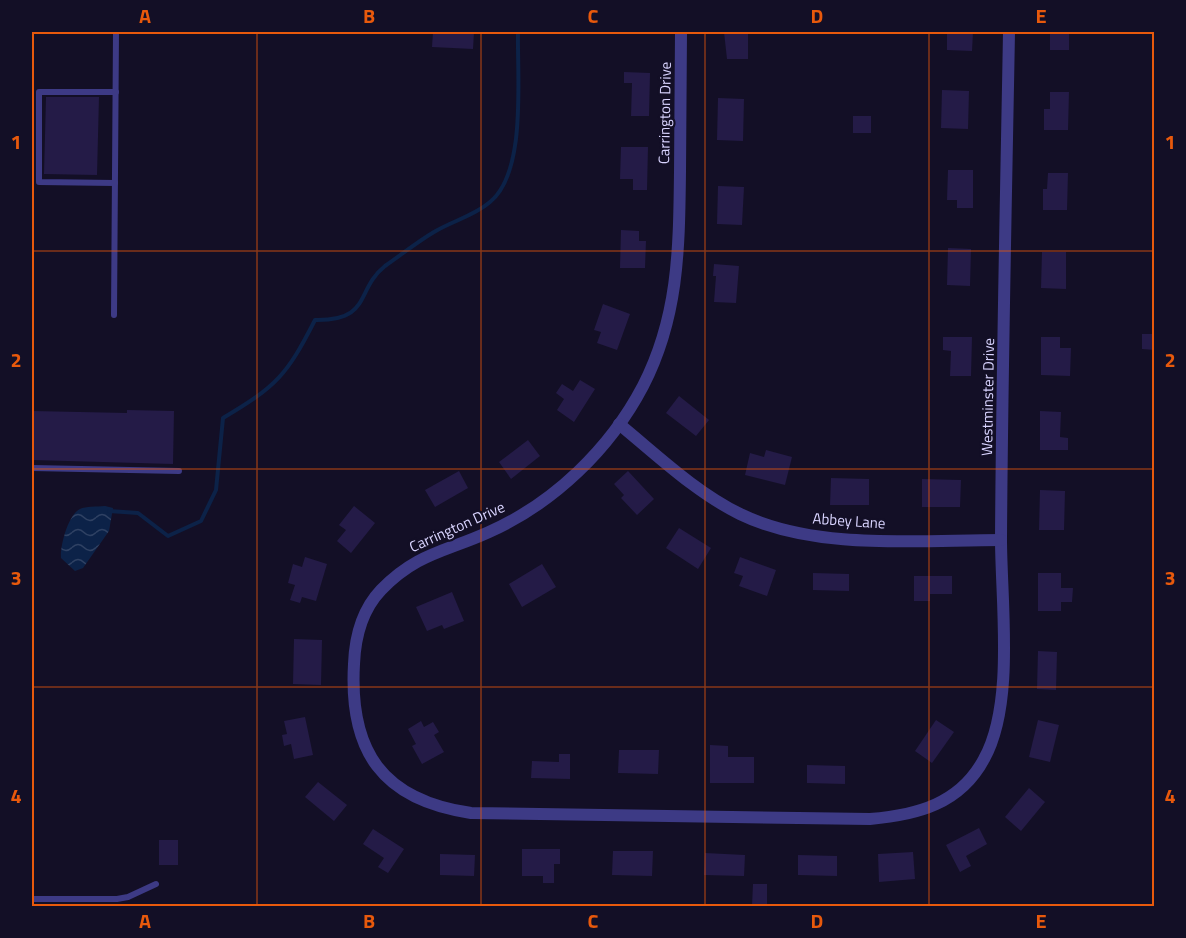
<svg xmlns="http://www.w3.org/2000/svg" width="1186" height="938" font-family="'Titillium Web',sans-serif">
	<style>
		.water { fill: url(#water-waves) }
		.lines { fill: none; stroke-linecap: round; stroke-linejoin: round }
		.stream { stroke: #0c2248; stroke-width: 4 }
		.building { fill: #241b47 }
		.service { stroke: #3d3a85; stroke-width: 6 }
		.minor { stroke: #3d3a85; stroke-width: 12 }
		.grid { fill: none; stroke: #e8590c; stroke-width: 1.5; stroke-opacity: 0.55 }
		.labels { text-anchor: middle; stroke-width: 4.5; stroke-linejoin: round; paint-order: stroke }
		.street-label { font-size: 15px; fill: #d9d4ff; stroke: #130f26 }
		.neatline { fill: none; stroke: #e8590c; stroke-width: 2 }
		.grid-label { font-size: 20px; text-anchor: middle; font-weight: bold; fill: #e8590c }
	</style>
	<defs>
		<pattern id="water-waves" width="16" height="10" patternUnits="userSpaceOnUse" patternTransform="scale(1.5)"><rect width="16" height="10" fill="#0c2248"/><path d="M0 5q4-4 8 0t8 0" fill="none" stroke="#2f4163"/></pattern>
	</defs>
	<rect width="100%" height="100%" fill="#130f26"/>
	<path class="water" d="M105,506L113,508L109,531L83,568L75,571L61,558C60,546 68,515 80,509C86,506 97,507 105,506Z"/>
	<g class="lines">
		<path class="stream" d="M109,511L138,513L168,536L201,521L216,490L223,418C277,386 287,375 315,320C372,321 355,290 385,266C401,255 417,242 434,232C452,221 474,216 490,202C527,172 517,77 518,32"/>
	</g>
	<g class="building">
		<path d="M433,32H474L473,49L432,47Z"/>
		<path d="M724,32H748V59H727Z"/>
		<path d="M947,32H973L972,51L947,50Z"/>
		<rect x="1050" y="32" width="19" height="18"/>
		<path d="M624,72L650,73L649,116H631L632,83H624Z"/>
		<path d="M942,90L969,91L968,129L941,128Z"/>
		<path d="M1050,92H1069L1068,130H1044V109H1050Z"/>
		<path d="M46,97H99L97,175L44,174Z"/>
		<path d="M718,98L744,99L743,141L717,140Z"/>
		<rect x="853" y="116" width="18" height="17"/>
		<path d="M621,147H648L647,190H633V179H620Z"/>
		<path d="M948,170H973V208H957V200H947Z"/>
		<path d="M1048,173H1068L1067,210H1043V189H1047Z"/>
		<path d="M718,186L744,187L742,225L717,224Z"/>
		<path d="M621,230L639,231V241H646L645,268H620Z"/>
		<path d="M948,248L971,249L970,286L947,285Z"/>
		<path d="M1042,252H1066V289L1041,288Z"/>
		<path d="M714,264L739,266L736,303L714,302L716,276H713Z"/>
		<path d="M603,304L630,314L617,350L597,343L601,332L594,330Z"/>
		<path d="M1142,334H1155V350L1142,349Z"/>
		<path d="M943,337H972L971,376H950L951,351L943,350Z"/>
		<path d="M1041,337H1060V348H1071L1070,376L1041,375Z"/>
		<path d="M580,380L595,389L574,422L557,410L564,399L556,393L562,384L573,391Z"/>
		<path d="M679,396L709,420L696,436L666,413Z"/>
		<path d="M127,410L174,411L173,464L32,460V411L127,413Z"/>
		<path d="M1040,411L1061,412L1060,437L1068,438V450H1040Z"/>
		<path d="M528,440L540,456L511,479L499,462Z"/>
		<path d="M766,450L792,457L785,485L745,475L750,453L764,457Z"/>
		<path d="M459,471L468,488L435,507L425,490Z"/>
		<path d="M628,471L654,499L637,515L621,498L624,495L614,484Z"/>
		<path d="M831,478L869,479V505H830Z"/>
		<path d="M922,479L961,480L960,507H922Z"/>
		<path d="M1040,490L1065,491L1064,530H1039Z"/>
		<path d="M354,506L375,523L351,553L337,541L346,530L339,525Z"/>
		<path d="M679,528L711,548L698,569L666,548Z"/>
		<path d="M305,557L327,564L316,601L302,597L300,603L290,600L295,585L288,583L293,564L302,567Z"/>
		<path d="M740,557L776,570L767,596L739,586L743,576L734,573Z"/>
		<path d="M542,564L556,587L522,607L509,584Z"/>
		<path d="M813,573L849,574V591L813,590Z"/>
		<path d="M1038,573H1061V588H1073L1072,602H1061V611H1038Z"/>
		<path d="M914,576H952V594H930V601H914Z"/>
		<path d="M452,592L464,621L444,629L442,625L427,631L416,607Z"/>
		<path d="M294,639L322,640L321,685L293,684Z"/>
		<path d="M1038,651L1057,652L1056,690L1037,689Z"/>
		<path d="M305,717L313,755L294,759L291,744L284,746L282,735L287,734L284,721Z"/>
		<path d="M936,720L954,732L932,763L915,751Z"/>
		<path d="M1038,720L1059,725L1050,762L1029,757Z"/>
		<path d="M421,721L424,727L433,722L439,732L434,735L444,752L422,764L412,746L416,744L408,729Z"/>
		<path d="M710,745L728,746V757H754V783H710Z"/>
		<path d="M619,750H659L658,774L618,773Z"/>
		<path d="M559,754H570V779L531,778L532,761L559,762Z"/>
		<path d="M807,765L845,766V784L807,783Z"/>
		<path d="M318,782L347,805L334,821L305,797Z"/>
		<path d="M1029,788L1045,802L1021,831L1005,817Z"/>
		<path d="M979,828L987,844L966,856L971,866L960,872L946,845Z"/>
		<path d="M373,829L404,849L388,873L378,867L384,858L363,844Z"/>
		<rect x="159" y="840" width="19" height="25"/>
		<path d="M522,849H560V864H554V883H543V876H522Z"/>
		<path d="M613,851H653L652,876L612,875Z"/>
		<path d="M913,852L915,879L879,882L878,854Z"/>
		<path d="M705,853L745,855L744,876L704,875Z"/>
		<path d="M440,854L475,855L474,876L440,875Z"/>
		<path d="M798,855L837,856V876L798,875Z"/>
		<path d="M753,884H767V906H752Z"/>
	</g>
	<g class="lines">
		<g class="service">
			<path d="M115,183L39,182V92H116"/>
			<path d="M114,315L116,32"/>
			<path d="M32,468L179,471"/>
			<path d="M32,899H117L128,897L156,884"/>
		</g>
		<g class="minor">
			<path d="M681,32C681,78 680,125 680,172C679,248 679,316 643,386C610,449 554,503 489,532C445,552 417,553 381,590C362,610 355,638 354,664C349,751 382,800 471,813L870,819C917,815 960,804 984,759C1015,704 1001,602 1001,539C1002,370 1006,201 1009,32"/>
			<path d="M619,424C657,455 695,492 740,514C816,551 919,540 1001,540"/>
		</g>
	</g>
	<path class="grid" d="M257,32V906M481,32V906M705,32V906M929,32V906M32,251H1154M32,469H1154M32,687H1154"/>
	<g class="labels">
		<g class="street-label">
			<text transform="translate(665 113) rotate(-89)" y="5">Carrington Drive</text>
			<text transform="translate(988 397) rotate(-89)" y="5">Westminster Drive</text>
			<text transform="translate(849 521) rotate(4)" y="5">Abbey Lane</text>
			<text transform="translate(457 527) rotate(-24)" y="5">Carrington Drive</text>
		</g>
	</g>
	<rect width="1186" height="938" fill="none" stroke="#130f26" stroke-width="66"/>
	<rect x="33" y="33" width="1120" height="872" class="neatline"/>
	<g class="grid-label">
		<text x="145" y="23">A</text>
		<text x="369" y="23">B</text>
		<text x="593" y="23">C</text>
		<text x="817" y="23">D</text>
		<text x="1041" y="23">E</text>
		<text x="16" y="149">1</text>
		<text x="1170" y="149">1</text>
		<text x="16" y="367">2</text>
		<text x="1170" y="367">2</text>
		<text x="16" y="585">3</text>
		<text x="1170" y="585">3</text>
		<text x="16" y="803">4</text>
		<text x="1170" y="803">4</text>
		<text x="145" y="928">A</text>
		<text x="369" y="928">B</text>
		<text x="593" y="928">C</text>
		<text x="817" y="928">D</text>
		<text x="1041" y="928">E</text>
	</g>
</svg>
